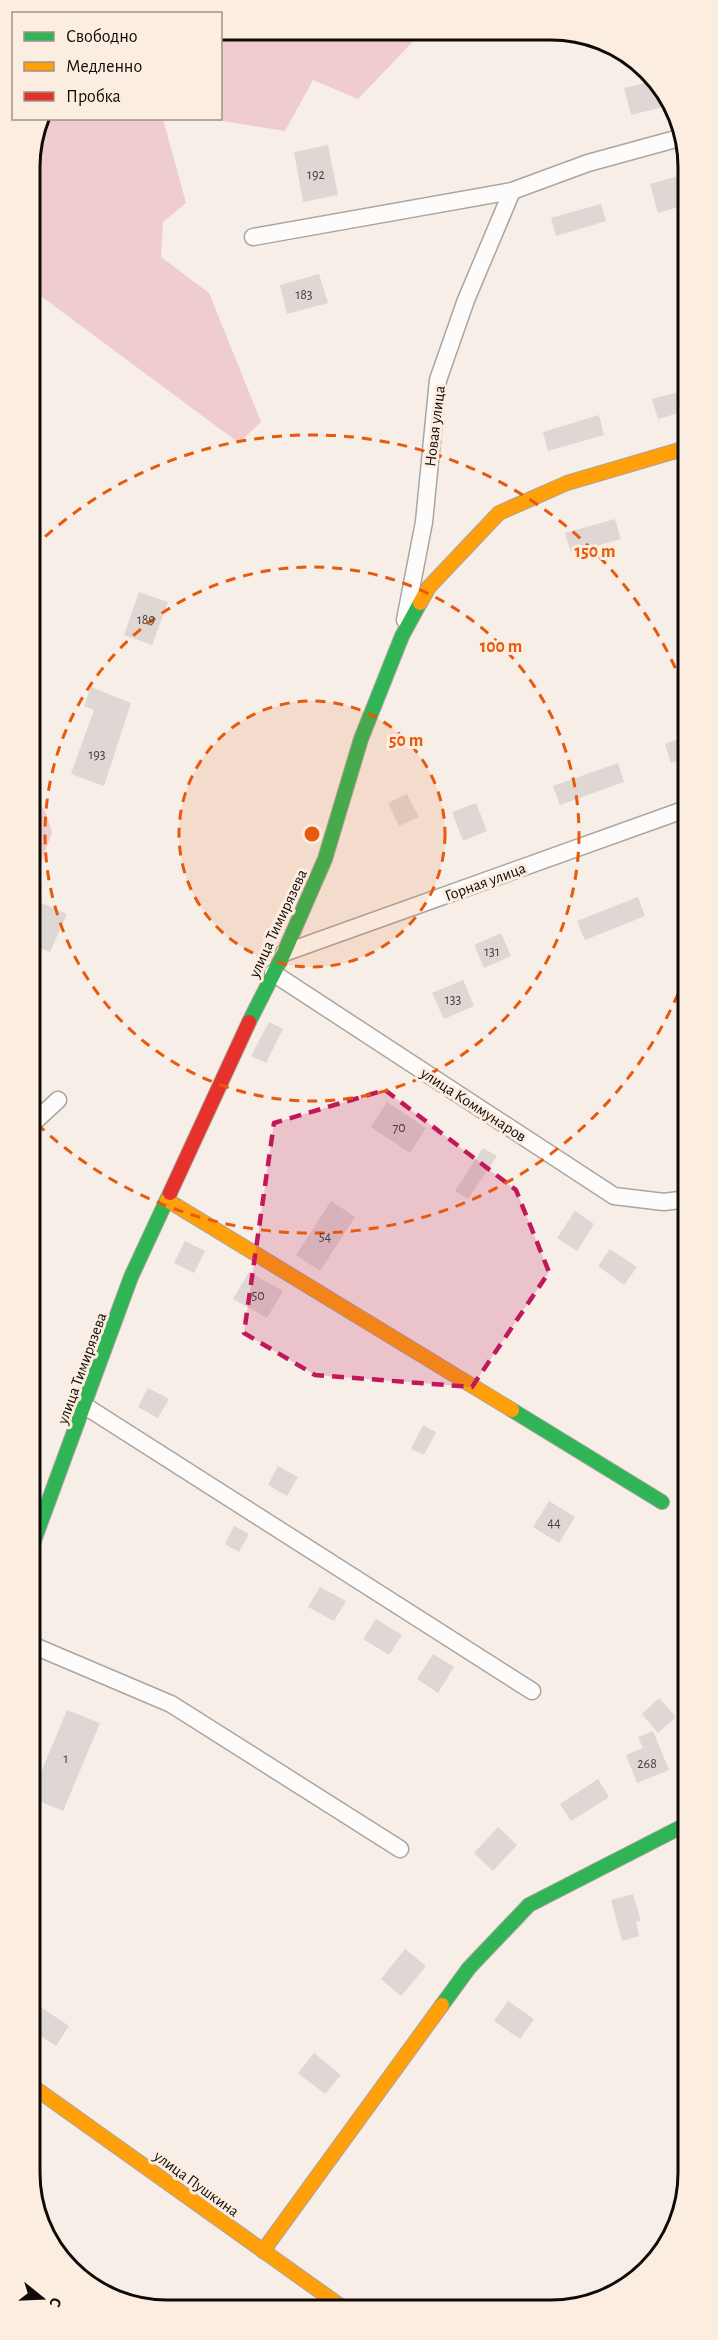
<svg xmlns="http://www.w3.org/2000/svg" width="718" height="2340" font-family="'Alegreya Sans',sans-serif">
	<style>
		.green { fill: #eeccd0 }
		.building { fill: #ded7d3 }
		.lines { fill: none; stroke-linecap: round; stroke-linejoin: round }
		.street-casing { stroke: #aba5a0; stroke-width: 19 }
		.fast-casing { stroke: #aba5a0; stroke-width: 16 }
		.slow-casing { stroke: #aba5a0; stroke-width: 16 }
		.jam-casing { stroke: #aba5a0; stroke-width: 16 }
		.street { stroke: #fefcfb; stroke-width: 16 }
		.fast { stroke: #30b455; stroke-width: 14 }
		.slow { stroke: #ff9f0a; stroke-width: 14 }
		.jam { stroke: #e5322d; stroke-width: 14 }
		.marked { fill: #c2185b; fill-opacity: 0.2; stroke: #c2185b; stroke-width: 4.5; stroke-dasharray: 12 8; stroke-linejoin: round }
		.ring { fill: none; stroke: #e8590c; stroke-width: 3; stroke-dasharray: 10 8 }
		.labels { text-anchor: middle; stroke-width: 6; stroke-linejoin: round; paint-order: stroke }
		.number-label { font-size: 14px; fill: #46403d }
		.street-label { font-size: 16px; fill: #100b08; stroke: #fcede1 }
		.rim { fill: none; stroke: #100b08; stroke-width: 3 }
		.centre { fill: #e8590c; stroke: #fcede1; stroke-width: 3 }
		.ring-label { font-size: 18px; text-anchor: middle; font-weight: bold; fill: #e8590c; stroke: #fcede1; stroke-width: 6; stroke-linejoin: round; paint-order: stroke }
	</style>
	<rect width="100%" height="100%" fill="#f6eee7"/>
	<g class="green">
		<path d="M221,30L422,32L358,99L313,80L285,131L210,119L220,118Z"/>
		<path d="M40,119H163L186,203L163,222L161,257L209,293L261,422L239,443L30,288V159Z"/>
		<path d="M31,797L36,798L46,813L52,833L31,888Z"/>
	</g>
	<g class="building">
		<path d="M653,81L667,106L631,115L624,88Z"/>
		<path d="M328,145L338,195L303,202L294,152Z"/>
		<path d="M685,174V205L658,213L650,184Z"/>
		<path d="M601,204L606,221L556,236L551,218Z"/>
		<path d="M319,274L328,303L287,314L280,285Z"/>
		<path d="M686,390V411L658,419L652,399Z"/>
		<path d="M599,415L604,435L548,451L543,432Z"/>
		<path d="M615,519L621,539L571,553L565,533Z"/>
		<path d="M139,592L168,602L152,645L124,635Z"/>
		<path d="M91,687L131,703L104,786L71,774L94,710L84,706Z"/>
		<path d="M686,736V758L671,763L665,744Z"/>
		<path d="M618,763L624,782L560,805L553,786Z"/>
		<path d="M407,794L419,817L399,826L388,803Z"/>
		<path d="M476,803L487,831L463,841L452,812Z"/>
		<path d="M638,897L645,916L585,940L577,921Z"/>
		<path d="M39,902L67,914L50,952L31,944V920Z"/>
		<path d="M501,933L511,956L484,968L474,945Z"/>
		<path d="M463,980L474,1006L444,1019L432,993Z"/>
		<path d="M269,1022L283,1029L266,1063L251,1056Z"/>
		<path d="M387,1102L426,1128L410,1153L371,1127Z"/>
		<path d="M483,1148L497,1156L468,1199L455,1191Z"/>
		<path d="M331,1201L355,1217L320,1271L296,1255Z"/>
		<path d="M575,1211L594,1224L577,1251L557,1238Z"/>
		<path d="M185,1241L205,1251L194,1273L174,1263Z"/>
		<path d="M610,1249L637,1267L624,1285L598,1266Z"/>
		<path d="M249,1272L283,1291L267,1318L233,1299Z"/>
		<path d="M148,1388L169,1399L158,1418L138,1407Z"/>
		<path d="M423,1425L436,1432L424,1455L411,1449Z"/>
		<path d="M278,1466L298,1477L287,1496L268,1485Z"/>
		<path d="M549,1501L575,1517L559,1543L533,1527Z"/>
		<path d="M234,1526L249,1534L239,1552L225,1544Z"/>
		<path d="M320,1587L346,1601L334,1621L308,1607Z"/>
		<path d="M376,1619L402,1635L389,1655L363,1639Z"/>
		<path d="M433,1654L454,1667L438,1693L417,1679Z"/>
		<path d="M659,1698L676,1717L658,1733L642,1714Z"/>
		<path d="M67,1710L100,1723L63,1811L32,1798V1794Z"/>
		<path d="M653,1731L669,1770L637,1783L626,1755L643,1748L638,1737Z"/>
		<path d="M598,1779L609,1797L571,1821L560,1804Z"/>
		<path d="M498,1827L517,1845L493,1871L474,1853Z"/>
		<path d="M633,1894L641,1921L636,1922L639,1936L622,1941L611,1900Z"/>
		<path d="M405,1949L426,1966L401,1996L381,1979Z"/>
		<path d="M508,2001L534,2019L520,2039L494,2021Z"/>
		<path d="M42,2008L69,2026L56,2046L32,2030V2022Z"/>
		<path d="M314,2053L341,2075L325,2094L298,2073Z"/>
	</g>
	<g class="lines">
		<defs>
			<g id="street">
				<path d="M253,237L512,191L588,163L683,137"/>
				<path d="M405,620L424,522L438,380L466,300L512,191"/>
				<path d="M284,953L686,809"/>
				<path d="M273,973L614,1196L664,1202L687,1199"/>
				<path d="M31,1125L58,1100"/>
				<path d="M85,1406L532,1691"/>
				<path d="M32,1645L171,1704L400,1849"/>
			</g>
			<g id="fast">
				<path d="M249,1022L284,953L325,859L361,739L402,636L420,603"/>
				<path d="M512,1410L662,1502"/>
				<path d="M32,1546L131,1277L170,1193"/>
				<path d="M442,2005L469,1968L529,1905L687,1824"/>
			</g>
			<g id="slow">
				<path d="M420,603L429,587L499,513L567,483L686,448"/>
				<path d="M167,1200L512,1410"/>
				<path d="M32,2086L342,2307"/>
				<path d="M263,2251L442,2005"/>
			</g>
			<path id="jam" d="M170,1193L249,1022"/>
		</defs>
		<use href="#street" class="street-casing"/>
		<use href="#fast" class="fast-casing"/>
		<use href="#slow" class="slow-casing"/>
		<use href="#jam" class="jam-casing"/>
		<use href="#street" class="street"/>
		<use href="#fast" class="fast"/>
		<use href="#slow" class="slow"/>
		<use href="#jam" class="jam"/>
	</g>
	<path class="marked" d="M385,1090L516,1190L549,1272L472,1387L315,1375L244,1333L274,1123Z"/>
	<circle cx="312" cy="834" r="133" fill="#e8590c" fill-opacity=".12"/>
	<g class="ring">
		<circle cx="312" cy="834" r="133"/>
		<circle cx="312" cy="834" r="267"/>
		<path d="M685 977A400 400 0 0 1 32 1119M32 549A400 400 0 0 1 685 691"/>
	</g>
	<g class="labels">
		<g class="number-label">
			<text x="316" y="179">192</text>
			<text x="304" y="299">183</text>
			<text x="146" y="624">189</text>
			<text x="97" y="759">193</text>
			<text x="492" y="956">131</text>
			<text x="453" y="1004">133</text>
			<text x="399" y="1132">70</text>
			<text x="325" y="1241">54</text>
			<text x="258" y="1300">50</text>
			<text x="554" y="1527">44</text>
			<text x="66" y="1763">1</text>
			<text x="647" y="1768">268</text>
		</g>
		<g class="street-label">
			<text transform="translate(434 426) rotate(-83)" y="6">Новая улица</text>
			<text transform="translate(485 881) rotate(-20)" y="6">Горная улица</text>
			<text transform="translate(277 923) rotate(-65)" y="6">улица Тимирязева</text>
			<text transform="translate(474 1104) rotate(33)" y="6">улица Коммунаров</text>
			<text transform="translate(81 1368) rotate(-70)" y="6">улица Тимирязева</text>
			<text transform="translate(197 2183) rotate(36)" y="6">улица Пушкина</text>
		</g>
	</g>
	<path d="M0 0H718V2340H0ZM167 40H551A127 127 0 0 1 678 167V2173A127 127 0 0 1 551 2300H167A127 127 0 0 1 40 2173V167A127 127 0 0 1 167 40Z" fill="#fcede1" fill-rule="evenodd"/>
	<path class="rim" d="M167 40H551A127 127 0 0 1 678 167V2173A127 127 0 0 1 551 2300H167A127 127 0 0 1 40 2173V167A127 127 0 0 1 167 40Z"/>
	<circle cx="312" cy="834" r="9" class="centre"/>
	<g class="ring-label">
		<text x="595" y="557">150 m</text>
		<text x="501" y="652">100 m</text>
		<text x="406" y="746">50 m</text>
	</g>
	<rect x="12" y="12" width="210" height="108" fill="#fcede1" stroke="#9e938a" stroke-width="1.5"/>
	<rect x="24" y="32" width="30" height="9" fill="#30b455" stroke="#9e938a" stroke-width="1.5"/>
	<text x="66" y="42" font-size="18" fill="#100b08">Свободно</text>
	<rect x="24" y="62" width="30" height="9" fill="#ff9f0a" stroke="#9e938a" stroke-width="1.5"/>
	<text x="66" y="72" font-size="18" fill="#100b08">Медленно</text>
	<rect x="24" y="92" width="30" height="9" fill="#e5322d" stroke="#9e938a" stroke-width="1.5"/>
	<text x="66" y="102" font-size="18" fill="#100b08">Пробка</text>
	<g transform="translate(42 2298) rotate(108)" stroke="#fcede1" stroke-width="4.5" paint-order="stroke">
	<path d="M0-4.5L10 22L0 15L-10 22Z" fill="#100b08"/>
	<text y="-9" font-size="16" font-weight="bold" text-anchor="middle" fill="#100b08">С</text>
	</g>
</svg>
